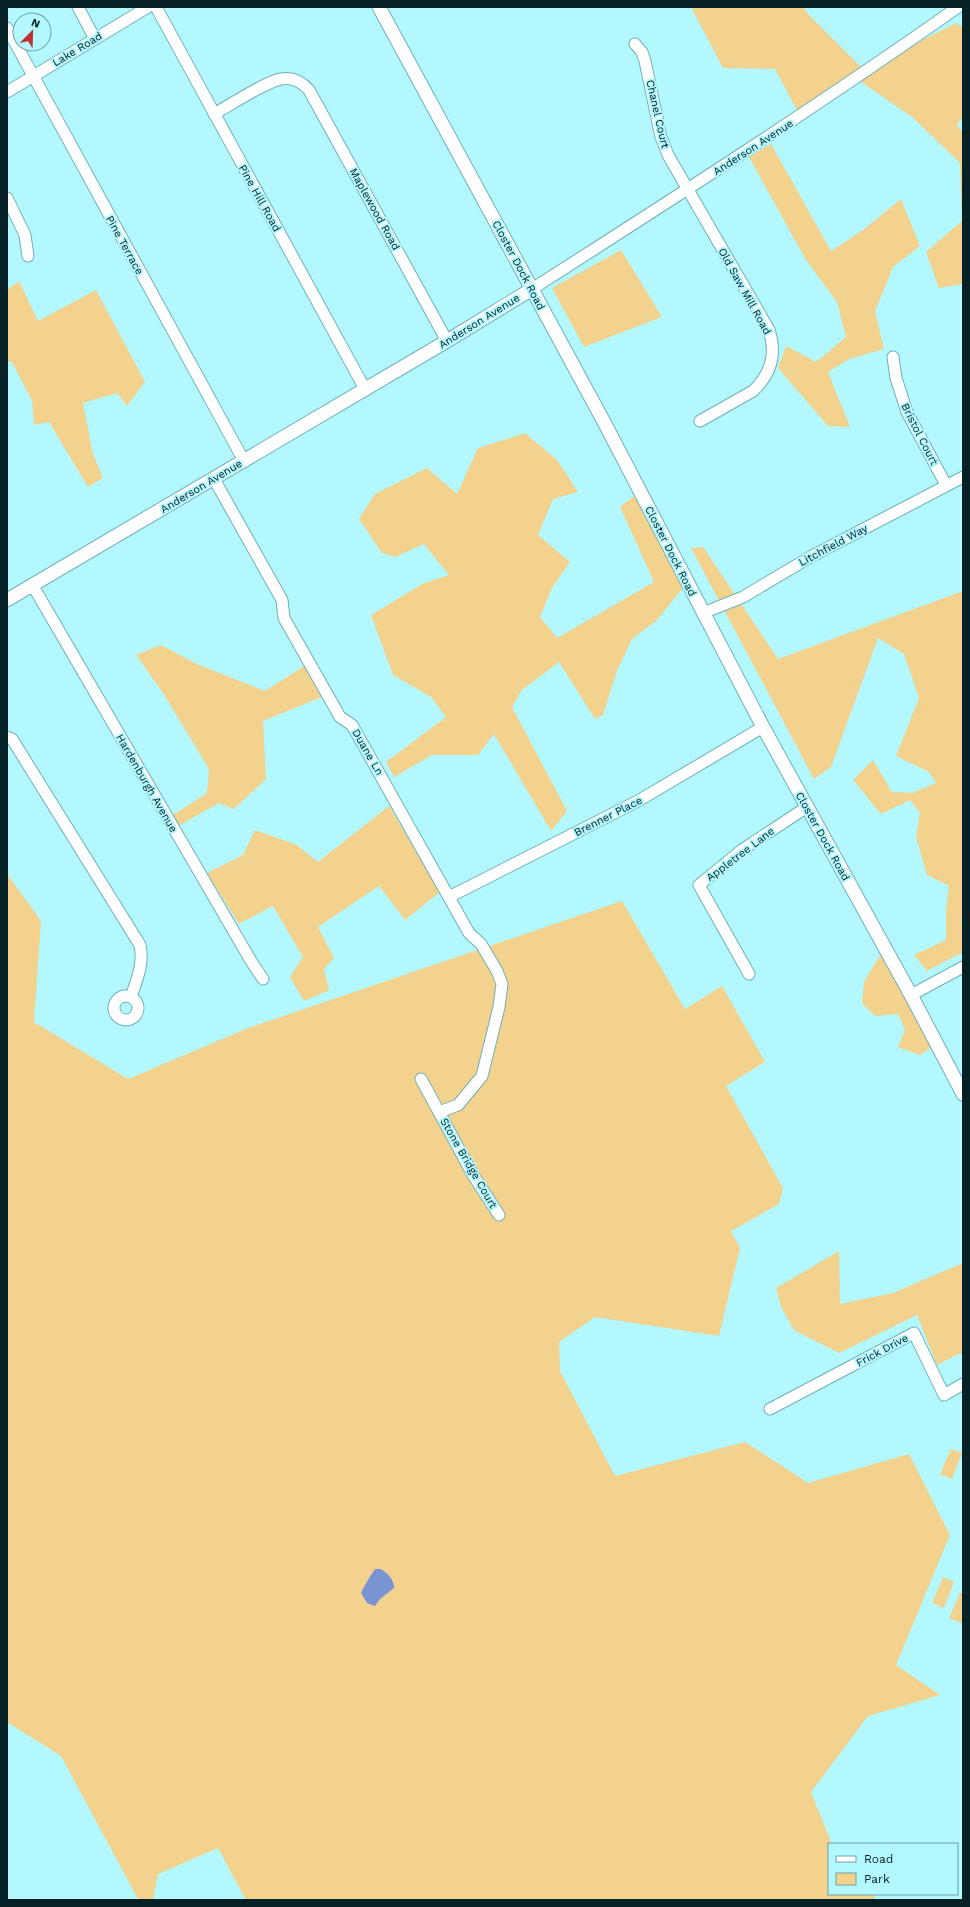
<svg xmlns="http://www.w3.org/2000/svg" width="970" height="1907" font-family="'Work Sans',sans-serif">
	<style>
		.green { fill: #f2d28d }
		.water { fill: #7894d3 }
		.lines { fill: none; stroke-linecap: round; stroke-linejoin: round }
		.minor-casing { stroke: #6eb0b8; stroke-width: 13 }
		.major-casing { stroke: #6eb0b8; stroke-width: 15 }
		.minor { stroke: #fff; stroke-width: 11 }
		.major { stroke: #fff; stroke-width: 13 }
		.labels { text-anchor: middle; stroke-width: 4; stroke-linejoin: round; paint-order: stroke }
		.street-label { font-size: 11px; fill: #052125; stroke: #b3f7ff }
	</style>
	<rect width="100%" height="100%" fill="#b3f7ff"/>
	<g class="green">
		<path d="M691,7H803L809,15L864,70L956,23L963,28V118L957,124L963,134V284L939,288L926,252L962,221L960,163L912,117L854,77L799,114L775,69L723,68Z"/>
		<path d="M771,144L831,251L863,230L901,199L920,246L893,267L875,311L884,349L849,359L828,372L850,427L828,426L778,368L786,346L816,362L846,337L837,302L806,260L749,157Z"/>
		<path d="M621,250L662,317L584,347L552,288Z"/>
		<path d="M19,281L38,321L96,290L145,382L127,406L117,393L83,403L93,454L103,478L88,487L49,422L34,425L32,401L12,362H7V290Z"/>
		<path d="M525,433L557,460L578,492L553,499L538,535L570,562L552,588L540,617L557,638L654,582L620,507L634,496L683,588L656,621L632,639L617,671L603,715L595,719L559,662L522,690L512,707L567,811L551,831L494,734L478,755H432L394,777L386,762L446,717L431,697L393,675L371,615L424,583L449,575L424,544L395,557L382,553L359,519L375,494L427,468L457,494L478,448Z"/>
		<path d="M703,547L778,659L963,591V917L961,918L963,925V952L927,971L914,955L946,940V910L949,886L927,875L916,836L920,813L910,800L881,814L853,780L873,760L892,792L912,793L936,783L929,772L896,756L919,698L904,654L878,638L831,767L814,779L691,548Z"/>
		<path d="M161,645L197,664L265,691L306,665L324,696L263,721L266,779L234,809L219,803L178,826L173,815L207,793L209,769L163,693L136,655Z"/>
		<path d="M389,806L440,892L405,920L379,886L318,927L334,958L324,969L329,990L304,1001L290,977L303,957L273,906L239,924L207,873L243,855L255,830L297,845L318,862Z"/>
		<path d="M7,874L41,921L34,1022L128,1079L248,1028L622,901L685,1009L722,986L765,1062L726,1086L783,1188L779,1204L731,1231L740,1248L719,1336L595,1317L559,1342L560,1371L615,1476L745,1442L808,1483L909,1454L950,1535L896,1665L940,1695L868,1716L811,1792L832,1844H829V1894H875L874,1900H246L218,1848L158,1874L153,1900L138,1899L61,1756L7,1722Z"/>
		<path d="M882,952L933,1046L920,1055L898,1047L905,1030L898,1014L875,1016L862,1003L864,982Z"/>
		<path d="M839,1251L840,1304L893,1293L963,1263V1352L937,1365L917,1315L839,1353L794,1330L781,1307L776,1288Z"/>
		<path d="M951,1449L962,1453L952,1479L940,1474Z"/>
		<path d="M943,1577L954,1582L944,1608L932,1603Z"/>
		<path d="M960,1593L963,1594V1617L961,1623L949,1618Z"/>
	</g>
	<path class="water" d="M375,1569H381C388,1574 394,1579 394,1588L380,1599L375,1606L367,1603L361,1593C363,1588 372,1573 375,1569Z"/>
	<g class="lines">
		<defs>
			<g id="minor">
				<path d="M78,7L95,39"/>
				<path d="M156,7L365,389"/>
				<path d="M7,28L244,461"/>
				<path d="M635,44L642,52L645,61L661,137L668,155L769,330C777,354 771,374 753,391L700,421"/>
				<path d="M7,92L148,7"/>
				<path d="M214,114C230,105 267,81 281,79C293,77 302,82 309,90L447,341"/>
				<path d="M7,198L25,235L28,256"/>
				<path d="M532,289C676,197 819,105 958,7"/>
				<path d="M893,357L896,378L907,412L946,485"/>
				<path d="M214,479L282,600L284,618L340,717L352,725L469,933L481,944L497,971L502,984L499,1007L482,1076L458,1105L439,1112L473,1175L499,1215"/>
				<path d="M33,586L251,961L263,979"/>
				<path d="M703,613L743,597L812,556L963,477"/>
				<path d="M7,737L12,739L140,945C144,964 137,979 131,997"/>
				<path d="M449,897L638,801L763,727"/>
				<path d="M749,974L699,885L742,850L807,807"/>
				<path d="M911,995L963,967"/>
				<circle cx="126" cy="1008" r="12"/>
				<path d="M421,1079L439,1112"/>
				<path d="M770,1409L914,1333L944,1395L963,1384"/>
			</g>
			<g id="major">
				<path d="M379,7L604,422L763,727L911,995L963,1094"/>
				<path d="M7,600L447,341L532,289"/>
			</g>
		</defs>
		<use href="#minor" class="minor-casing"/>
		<use href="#major" class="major-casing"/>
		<use href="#minor" class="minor"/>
		<use href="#major" class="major"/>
	</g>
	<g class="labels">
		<g class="street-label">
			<text transform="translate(77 49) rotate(-31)" y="4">Lake Road</text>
			<text transform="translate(658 114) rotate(77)" y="4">Chanel Court</text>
			<text transform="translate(753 147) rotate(-33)" y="4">Anderson Avenue</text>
			<text transform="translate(260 198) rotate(61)" y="4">Pine Hill Road</text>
			<text transform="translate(375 209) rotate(61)" y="4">Maplewood Road</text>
			<text transform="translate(125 245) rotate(61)" y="4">Pine Terrace</text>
			<text transform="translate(519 265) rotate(62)" y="4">Closter Dock Road</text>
			<text transform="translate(745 291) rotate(61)" y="4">Old Saw Mill Road</text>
			<text transform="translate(479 321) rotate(-32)" y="4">Anderson Avenue</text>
			<text transform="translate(920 434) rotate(63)" y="4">Bristol Court</text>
			<text transform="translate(201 486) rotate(-31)" y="4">Anderson Avenue</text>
			<text transform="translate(833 545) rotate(-28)" y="4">Litchfield Way</text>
			<text transform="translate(671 551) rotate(63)" y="4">Closter Dock Road</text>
			<text transform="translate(368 752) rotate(60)" y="4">Duane Ln</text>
			<text transform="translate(147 783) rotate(60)" y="4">Hardenburgh Avenue</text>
			<text transform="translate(608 816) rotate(-27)" y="4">Brenner Place</text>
			<text transform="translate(823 836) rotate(61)" y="4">Closter Dock Road</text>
			<text transform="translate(740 854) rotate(-37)" y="4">Appletree Lane</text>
			<text transform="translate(469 1163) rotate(60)" y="4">Stone Bridge Court</text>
			<text transform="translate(882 1350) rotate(-28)" y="4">Frick Drive</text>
		</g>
	</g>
	<rect width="970" height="1907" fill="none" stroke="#052125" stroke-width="16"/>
	<rect x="828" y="1843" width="130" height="52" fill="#b3f7ff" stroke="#6da1a8"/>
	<rect x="836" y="1856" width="20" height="6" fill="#ffffff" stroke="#6da1a8"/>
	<text x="864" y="1863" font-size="12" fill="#052125">Road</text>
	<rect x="836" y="1873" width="20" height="12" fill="#f2d28d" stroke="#6da1a8"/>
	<text x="864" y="1883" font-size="12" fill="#052125">Park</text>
	<g transform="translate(32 32) rotate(23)"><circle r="19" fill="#b3f7ff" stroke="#6da1a8"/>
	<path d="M0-3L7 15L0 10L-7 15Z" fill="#c03132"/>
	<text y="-6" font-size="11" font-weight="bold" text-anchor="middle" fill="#052125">N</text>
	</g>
</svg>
